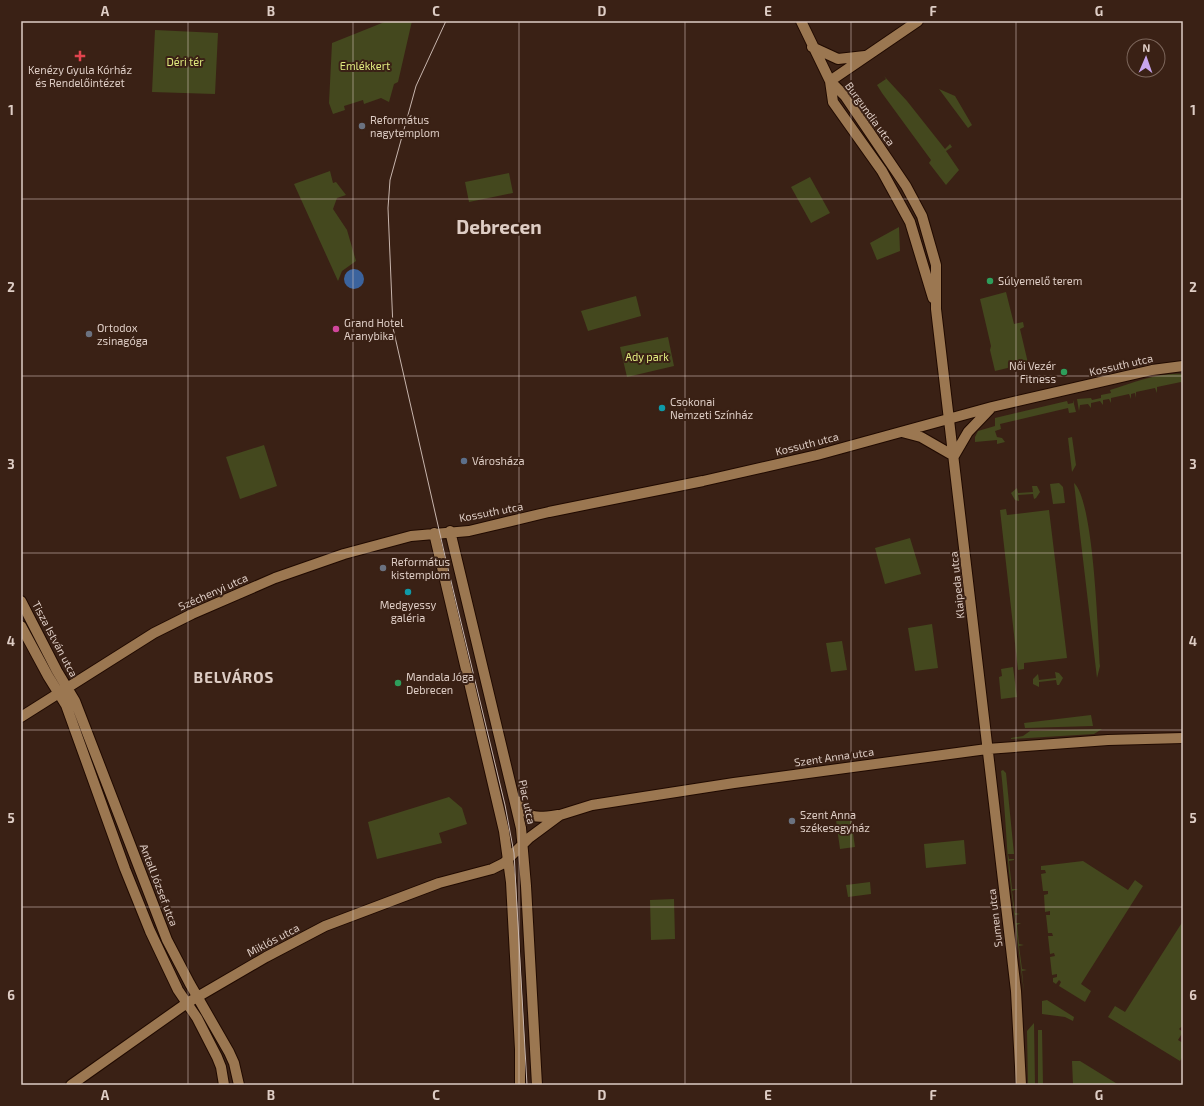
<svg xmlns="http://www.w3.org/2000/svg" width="1204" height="1106" font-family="'Exo 2',sans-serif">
<rect width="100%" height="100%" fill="#3a2115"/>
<path fill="#44481e" d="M 387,21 L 412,21 L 398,82 L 394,84 L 389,102 L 381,98 L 364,104 L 363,100 L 344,106 L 345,110 L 333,114 L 329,103 L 332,43 Z
M 155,30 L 218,33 L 215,94 L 152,92 Z
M 884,76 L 907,101 L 945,149 L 950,144 L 952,147 L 946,151 L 959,170 L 946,185 L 929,163 L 931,160 L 882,93 L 877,85 L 886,79 Z
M 939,89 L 955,96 L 972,125 L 968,128 Z
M 330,171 L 333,183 L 336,182 L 346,195 L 337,198 L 333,209 L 347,230 L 356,261 L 342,271 L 338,281 L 294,184 Z
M 509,173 L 513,193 L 469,202 L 465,182 Z
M 810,177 L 830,213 L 811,223 L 791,187 Z
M 899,227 L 900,251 L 877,260 L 870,243 Z
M 1006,292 L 1014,324 L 1023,322 L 1024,327 L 1020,329 L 1028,363 L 995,371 L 990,350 L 991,346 L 980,299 Z
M 636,296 L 641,316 L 588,331 L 581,311 Z
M 668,337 L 674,366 L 627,377 L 620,347 Z
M 1183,374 L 1183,386 L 1181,382 L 1157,387 L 1157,393 L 1155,388 L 1136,392 L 1136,398 L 1135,393 L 1131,394 L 1131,399 L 1129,394 L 1111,398 L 1111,403 L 1109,399 L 1103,400 L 1103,405 L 1100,401 L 1091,403 L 1091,408 L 1088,404 L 1080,405 L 1079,411 L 1077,399 L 1091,398 L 1092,400 L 1101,398 L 1101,395 L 1111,393 L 1110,390 C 1133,383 1158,372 1183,374 Z
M 1073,400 L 1076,412 L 1069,413 L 1068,408 L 1000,424 L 1001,429 L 995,431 L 997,437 L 1002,438 L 1005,442 L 997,444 L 997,440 L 975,442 L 975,437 L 978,431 L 995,426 L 995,418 L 1067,401 L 1068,404 L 1073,403 Z
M 1072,437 L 1076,465 L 1072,472 L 1068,438 Z
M 264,445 L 277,486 L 240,499 L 226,457 Z
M 1059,483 L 1063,487 L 1065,503 L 1053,504 L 1050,484 Z
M 1074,483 C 1094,501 1098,634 1100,666 L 1097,678 Z
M 1032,486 L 1037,486 L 1040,492 L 1036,498 L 1034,499 L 1033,494 L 1018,495 L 1019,501 L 1015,500 L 1011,493 L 1017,488 L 1018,493 L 1033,492 Z
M 1006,509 L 1007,515 L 1049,510 L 1067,658 L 1024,663 L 1024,669 L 1018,670 L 1000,510 Z
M 910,538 L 921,574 L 885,584 L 875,548 Z
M 932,624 L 938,668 L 915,671 L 908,628 Z
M 842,641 L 847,670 L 831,672 L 826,643 Z
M 1013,667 L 1017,697 L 1001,699 L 999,677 L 1002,676 L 1001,669 Z
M 1055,672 L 1059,673 L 1063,678 L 1059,685 L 1057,685 L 1056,680 L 1039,682 L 1039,687 L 1033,684 L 1033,679 L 1038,674 L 1039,680 L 1056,678 Z
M 1091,715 L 1093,726 L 1025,728 L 1024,723 Z
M 1102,729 L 1094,734 L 1011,739 L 1011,738 L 1023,736 L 1030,731 Z
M 1003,770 L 1006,773 L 1014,854 L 1008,854 L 1009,859 L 1014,859 L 1014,860 L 1009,861 L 1012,889 L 1018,889 L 1012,891 L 1015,913 L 1020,914 L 1015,915 L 1016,923 L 1021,923 L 1017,925 L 1019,944 L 1024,945 L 1019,946 L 1022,969 L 1027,970 L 1022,971 L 1024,993 L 1009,872 C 1006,838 1005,805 1001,771 Z
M 449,797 L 462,808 L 467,824 L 439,833 L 442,843 L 377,859 L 368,822 Z
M 851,819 L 855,847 L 840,849 L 836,820 Z
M 964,840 L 966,864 L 926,868 L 924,844 Z
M 1083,861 L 1128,890 L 1135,880 L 1143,886 L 1081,984 L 1091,991 L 1085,1002 L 1059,986 L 1061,982 L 1059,980 L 1056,984 L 1053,982 L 1053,978 L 1057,977 L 1057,974 L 1052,975 L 1050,957 L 1055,956 L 1054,953 L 1050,954 L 1048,936 L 1053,936 L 1052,933 L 1048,933 L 1046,915 L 1050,915 L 1050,911 L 1045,912 L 1044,895 L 1048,894 L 1048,891 L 1043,891 L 1041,874 L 1046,873 L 1045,870 L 1041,870 L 1041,866 Z
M 870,882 L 871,894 L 848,897 L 846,885 Z
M 674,899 L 675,939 L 651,940 L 650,900 Z
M 1183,921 L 1183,1028 L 1181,1027 L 1179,1029 L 1183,1032 L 1178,1040 L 1183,1043 L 1183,1056 L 1180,1061 L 1108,1017 L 1115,1006 L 1125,1012 Z
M 1047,1000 L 1074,1017 L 1073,1021 L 1065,1017 L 1042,1014 L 1042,1001 Z
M 1034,1023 L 1035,1085 L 1028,1085 L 1027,1031 Z
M 1038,1030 L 1042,1030 L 1043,1085 L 1038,1085 Z
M 1072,1061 L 1080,1061 L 1119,1085 L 1073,1085 Z"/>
<path fill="#3b639d" d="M344 279a10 10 0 1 1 20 0a10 10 0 1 1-20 0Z"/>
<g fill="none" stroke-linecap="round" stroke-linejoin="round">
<defs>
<path id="secondary" d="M 801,21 L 830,81 L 833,102 L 882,171 L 910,222 L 933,298
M 812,47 L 838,59 L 865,56
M 830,81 L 845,96 L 906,186 L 922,216 L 936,265 L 936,309 L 1016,991 L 1021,1085
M 830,81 L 918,21
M 902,432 L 921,437 L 954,456
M 954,456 L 968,432 L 990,409
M 450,531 L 521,828 L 526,886 L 537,1085
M 434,533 L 504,831 L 511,882 L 520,1049 L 520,1085
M 21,601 L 57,671 L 75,701 L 167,940 L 190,984 L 229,1052 L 234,1063 L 239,1085
M 21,626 L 48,676 L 66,705 L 125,869 L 150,931 L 178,990 L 197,1018 L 217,1057 L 221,1067 L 224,1085
M 21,717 L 154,633 L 192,614 L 275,578 L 344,554 L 411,536 L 469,531 L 549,512 L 703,481 L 817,455 L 992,407 L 1152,370 L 1183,366
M 517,801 C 528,820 538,818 558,815
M 71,1085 L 187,1003 L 266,957 L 325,926 L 439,883 L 492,869 L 504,863 L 529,838 L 560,815 L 592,805 L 734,783 L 987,749 L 1108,740 L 1183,738"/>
</defs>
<use href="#secondary" stroke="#200a01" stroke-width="12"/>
<use href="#secondary" stroke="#9b7751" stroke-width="10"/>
<path stroke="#c7b5ad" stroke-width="1" d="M 446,21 L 416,86 L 390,180 L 388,208 L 393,328 L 445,556 L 505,805 L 514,853 L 527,1085"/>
</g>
<path fill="none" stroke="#decdc5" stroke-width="1" stroke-opacity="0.55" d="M 188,21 L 188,1085M 353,21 L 353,1085M 519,21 L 519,1085M 685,21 L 685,1085M 851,21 L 851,1085M 1016,21 L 1016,1085M 21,199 L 1183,199M 21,376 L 1183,376M 21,553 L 1183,553M 21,730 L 1183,730M 21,907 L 1183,907"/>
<path fill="#e0444e" stroke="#3a2115" stroke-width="1.5" d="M78 50h4v4h4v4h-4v4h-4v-4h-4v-4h4z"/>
<g fill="#6b7280" stroke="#3a2115" stroke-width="1.5">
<circle cx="362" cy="126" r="4"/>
<circle cx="89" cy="334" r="4"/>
<circle cx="383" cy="568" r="4"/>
<circle cx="792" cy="821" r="4"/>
</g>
<g fill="#2e9e5b" stroke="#3a2115" stroke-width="1.5">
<circle cx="990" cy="281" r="4"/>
<circle cx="1064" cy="372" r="4"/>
<circle cx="398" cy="683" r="4"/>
</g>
<circle fill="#d1479c" stroke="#3a2115" stroke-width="1.5" cx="336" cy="329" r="4"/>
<g fill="#0f9aa8" stroke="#3a2115" stroke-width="1.5">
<circle cx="662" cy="408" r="4"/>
<circle cx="408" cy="592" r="4"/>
</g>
<circle fill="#5c6f8a" stroke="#3a2115" stroke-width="1.5" cx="464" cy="461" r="4"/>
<g text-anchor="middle" stroke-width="4" stroke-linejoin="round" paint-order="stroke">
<g font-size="11" fill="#e1ec7f" stroke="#3a2115">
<text x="185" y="66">Déri tér</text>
<text x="365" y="70">Emlékkert</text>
<text x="647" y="361">Ady park</text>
</g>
<g font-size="11" fill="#decdc5" stroke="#3a2115" text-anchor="start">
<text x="80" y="74" text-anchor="middle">Kenézy Gyula Kórház<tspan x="80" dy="13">és Rendelőintézet</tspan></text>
<text x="370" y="124">Református<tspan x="370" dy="13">nagytemplom</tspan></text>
<text x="998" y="285">Súlyemelő terem</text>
<text x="344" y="327">Grand Hotel<tspan x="344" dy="13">Aranybika</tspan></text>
<text x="97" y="332">Ortodox<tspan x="97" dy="13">zsinagóga</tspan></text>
<text x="1056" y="370" text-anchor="end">Női Vezér<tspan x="1056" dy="13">Fitness</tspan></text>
<text x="670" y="406">Csokonai<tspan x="670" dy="13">Nemzeti Színház</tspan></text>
<text x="472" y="465">Városháza</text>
<text x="391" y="566">Református<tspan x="391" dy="13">kistemplom</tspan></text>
<text x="408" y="609" text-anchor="middle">Medgyessy<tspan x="408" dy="13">galéria</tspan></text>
<text x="406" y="681">Mandala Jóga<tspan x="406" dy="13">Debrecen</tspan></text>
<text x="800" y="819">Szent Anna<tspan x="800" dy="13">székesegyház</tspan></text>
</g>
<g font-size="11" fill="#decdc5" stroke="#3a2115">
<text transform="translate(870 114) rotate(54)" y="4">Burgundia utca</text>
<text transform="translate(1121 365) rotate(-13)" y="4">Kossuth utca</text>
<text transform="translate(807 444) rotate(-14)" y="4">Kossuth utca</text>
<text transform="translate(491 512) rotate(-11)" y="4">Kossuth utca</text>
<text transform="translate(957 585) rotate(-96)" y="4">Klaipeda utca</text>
<text transform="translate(213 592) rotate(-24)" y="4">Széchenyi utca</text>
<text transform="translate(55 639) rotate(62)" y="4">Tisza István utca</text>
<text transform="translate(834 757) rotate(-8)" y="4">Szent Anna utca</text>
<text transform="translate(527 802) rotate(78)" y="4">Piac utca</text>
<text transform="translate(159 885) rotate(69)" y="4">Antall József utca</text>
<text transform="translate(995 918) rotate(-97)" y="4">Sumen utca</text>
<text transform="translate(273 940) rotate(-28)" y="4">Miklós utca</text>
</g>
<g font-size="15" font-weight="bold" letter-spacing="1" fill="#decdc5" stroke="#3a2115">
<text x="234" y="683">BELVÁROS</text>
</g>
<g font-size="19" font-weight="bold" fill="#decdc5" stroke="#3a2115">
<text x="499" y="234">Debrecen</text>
</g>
</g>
<rect width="1204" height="1106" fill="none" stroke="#3a2115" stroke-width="44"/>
<g transform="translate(1146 58) rotate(2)"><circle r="19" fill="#3a2115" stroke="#7c665b"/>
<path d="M0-3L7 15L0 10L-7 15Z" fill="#c8a6ef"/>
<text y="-6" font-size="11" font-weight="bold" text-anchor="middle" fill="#decdc5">N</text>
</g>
<rect x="22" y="22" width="1160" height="1062" fill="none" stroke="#decdc5" stroke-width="1.5"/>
<g font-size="13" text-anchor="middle" font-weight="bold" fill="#decdc5">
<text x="105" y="16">A</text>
<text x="271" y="16">B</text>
<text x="436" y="16">C</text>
<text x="602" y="16">D</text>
<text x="768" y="16">E</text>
<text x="933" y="16">F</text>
<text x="1099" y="16">G</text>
<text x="11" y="115">1</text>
<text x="1193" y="115">1</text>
<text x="11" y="292">2</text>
<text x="1193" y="292">2</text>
<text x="11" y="469">3</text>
<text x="1193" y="469">3</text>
<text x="11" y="646">4</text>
<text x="1193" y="646">4</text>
<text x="11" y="823">5</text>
<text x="1193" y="823">5</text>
<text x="11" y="1000">6</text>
<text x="1193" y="1000">6</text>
<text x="105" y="1100">A</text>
<text x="271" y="1100">B</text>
<text x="436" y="1100">C</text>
<text x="602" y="1100">D</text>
<text x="768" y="1100">E</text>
<text x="933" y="1100">F</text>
<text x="1099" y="1100">G</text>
</g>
</svg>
